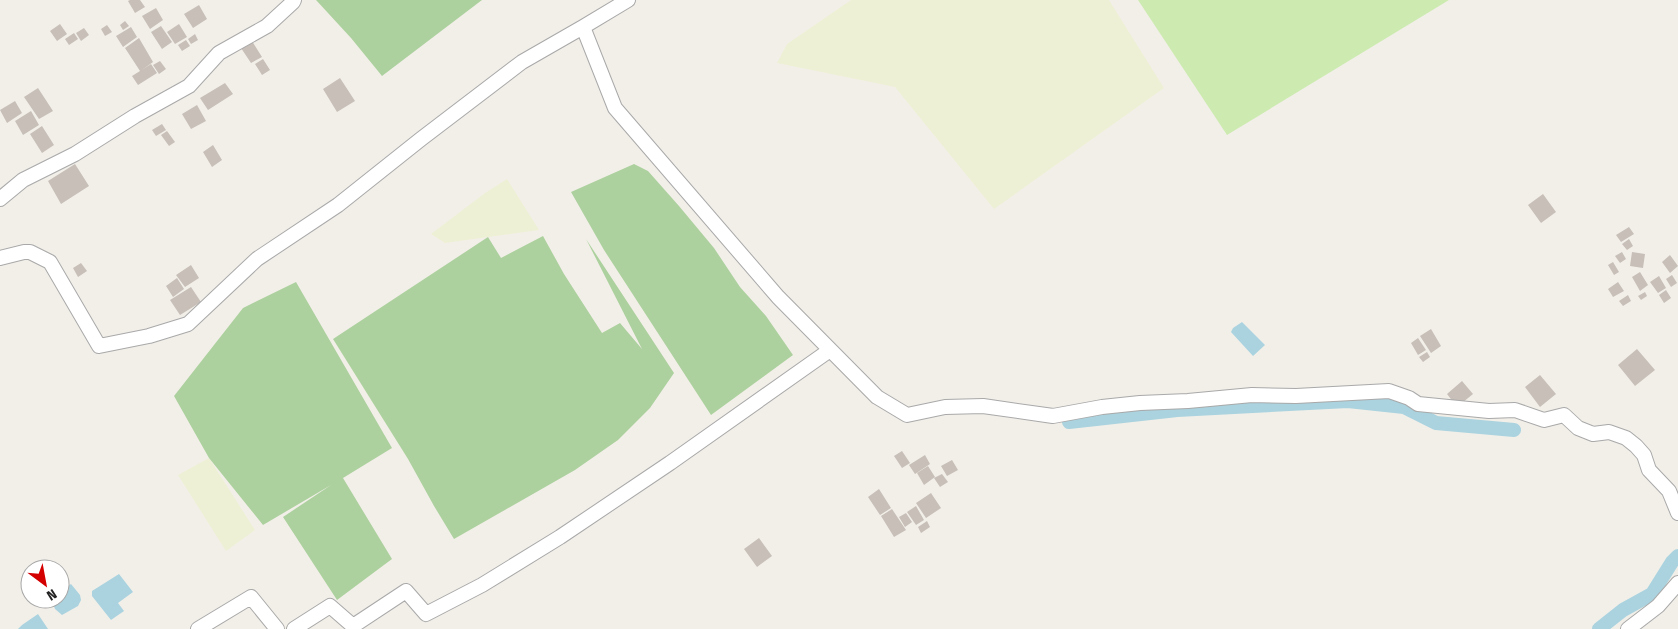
<svg xmlns="http://www.w3.org/2000/svg" width="1678" height="629" font-family="'Fira Sans Condensed',sans-serif">
<rect width="100%" height="100%" fill="#f2efe9"/>
<path fill="#eef0d5" d="M 851,0 L 1109,0 L 1164,88 L 994,209 L 895,87 L 777,63 L 787,44 Z
M 507,179 L 539,230 L 445,243 L 431,234 L 485,193 Z
M 209,458 L 255,530 L 226,551 L 178,475 Z"/>
<path fill="#cdebb0" d="M 1138,0 L 1449,0 L 1227,135 Z"/>
<path fill="#add19e" d="M 316,0 L 482,0 L 382,76 L 351,38 Z
M 634,164 L 648,171 L 679,206 L 714,248 L 740,287 L 766,316 L 793,355 L 711,415 L 604,250 L 571,192 Z
M 543,236 L 564,274 L 602,333 L 620,323 L 642,349 L 586,239 L 674,373 L 650,408 L 618,440 L 575,470 L 454,539 L 434,506 L 408,459 L 333,339 L 488,237 L 501,258 Z
M 296,282 L 392,448 L 343,478 L 392,559 L 337,600 L 283,517 L 331,485 L 263,525 L 209,458 L 174,396 L 243,308 Z"/>
<path fill="#aad3df" d="M 1242,322 L 1265,345 L 1253,356 L 1231,332 L 1233,328 Z
M 119,574 L 133,592 L 118,603 L 124,611 L 111,620 L 92,596 L 92,591 Z
M 71,584 L 80,595 L 81,600 L 78,606 L 62,615 L 55,609 L 52,601 L 53,599 L 60,599 L 60,592 Z
M 38,614 L 48,629 L 18,629 L 22,625 Z"/>
<g fill="none" stroke-linecap="round" stroke-linejoin="round">
<path stroke="#aad3df" stroke-width="14" d="M 1069,422 L 1177,410 L 1348,401 L 1404,407 L 1436,423 L 1514,430
M 1599,629 L 1623,610 L 1652,594 L 1672,562 L 1678,556"/>
</g>
<path fill="#c7bfb8" d="M 130,0 L 140,0 L 145,7 L 135,13 L 128,1 Z
M 199,5 L 207,19 L 193,28 L 184,14 Z
M 156,8 L 163,20 L 150,29 L 142,16 Z
M 125,21 L 129,26 L 123,30 L 120,25 Z
M 60,24 L 67,34 L 57,41 L 50,31 Z
M 179,24 L 187,37 L 175,44 L 167,32 Z
M 107,25 L 112,32 L 105,36 L 101,29 Z
M 161,26 L 172,42 L 162,49 L 151,32 Z
M 131,27 L 137,37 L 123,47 L 116,36 Z
M 84,28 L 89,35 L 81,41 L 76,33 Z
M 74,33 L 78,39 L 69,45 L 65,39 Z
M 195,34 L 198,40 L 191,44 L 188,39 Z
M 139,38 L 153,62 L 142,70 L 151,64 L 157,73 L 138,85 L 132,76 L 140,71 L 125,48 Z
M 186,40 L 190,46 L 182,51 L 178,45 Z
M 252,41 L 262,57 L 251,63 L 241,48 Z
M 263,59 L 270,70 L 262,75 L 255,64 Z
M 160,61 L 166,69 L 159,74 L 153,65 Z
M 340,78 L 355,101 L 337,112 L 323,89 Z
M 225,83 L 233,94 L 208,110 L 200,98 Z
M 38,88 L 53,111 L 39,119 L 24,97 Z
M 15,101 L 22,113 L 7,123 L 0,110 Z
M 197,105 L 206,121 L 191,129 L 182,114 Z
M 31,111 L 39,125 L 23,135 L 15,121 Z
M 162,124 L 166,130 L 156,136 L 152,130 Z
M 42,126 L 54,145 L 42,153 L 30,134 Z
M 167,131 L 175,142 L 169,146 L 161,135 Z
M 213,145 L 222,160 L 212,167 L 203,152 Z
M 75,164 L 89,186 L 61,204 L 48,181 Z
M 1543,194 L 1556,212 L 1541,223 L 1528,205 Z
M 1629,227 L 1634,234 L 1621,242 L 1616,235 Z
M 1629,239 L 1633,246 L 1627,250 L 1622,244 Z
M 1622,252 L 1626,259 L 1620,263 L 1615,256 Z
M 1632,252 L 1645,254 L 1643,268 L 1630,266 Z
M 1670,255 L 1678,266 L 1670,273 L 1662,262 Z
M 1613,262 L 1619,272 L 1614,275 L 1608,265 Z
M 81,263 L 87,271 L 78,277 L 73,268 Z
M 191,265 L 199,278 L 185,287 L 176,275 Z
M 1640,272 L 1648,285 L 1640,291 L 1632,277 Z
M 1672,275 L 1677,283 L 1671,287 L 1666,279 Z
M 1659,276 L 1666,288 L 1658,293 L 1650,282 Z
M 177,278 L 184,289 L 173,297 L 166,286 Z
M 1618,282 L 1624,291 L 1613,297 L 1608,289 Z
M 191,287 L 201,302 L 180,315 L 170,300 Z
M 1666,290 L 1671,298 L 1664,303 L 1659,295 Z
M 1645,292 L 1647,296 L 1641,300 L 1638,296 Z
M 1628,295 L 1631,301 L 1623,306 L 1619,301 Z
M 1431,329 L 1441,346 L 1431,353 L 1420,336 Z
M 1418,338 L 1426,350 L 1418,355 L 1411,343 Z
M 1637,349 L 1655,370 L 1635,386 L 1618,365 Z
M 1427,352 L 1430,357 L 1423,362 L 1419,357 Z
M 1540,375 L 1556,394 L 1540,407 L 1525,387 Z
M 1462,381 L 1473,394 L 1457,407 L 1447,394 Z
M 902,451 L 910,463 L 902,468 L 894,456 Z
M 925,455 L 930,464 L 915,474 L 909,465 Z
M 952,460 L 958,470 L 947,476 L 941,466 Z
M 928,466 L 935,477 L 924,485 L 917,473 Z
M 942,474 L 948,482 L 940,487 L 934,478 Z
M 879,489 L 891,508 L 880,515 L 868,497 Z
M 931,493 L 941,508 L 926,518 L 916,503 Z
M 916,506 L 924,520 L 916,525 L 907,512 Z
M 892,509 L 906,530 L 894,537 L 881,516 Z
M 906,513 L 912,522 L 905,527 L 899,517 Z
M 927,521 L 930,527 L 921,533 L 918,527 Z
M 759,538 L 772,556 L 757,567 L 744,549 Z"/>
<g fill="none" stroke-linecap="round" stroke-linejoin="round">
<defs>
<path id="street" d="M 583,27 L 615,108 L 778,297 L 877,397 L 907,415 L 945,407 L 983,406 L 1053,416 L 1102,407 L 1140,403 L 1188,401 L 1252,395 L 1296,396 L 1389,391 L 1409,398 L 1418,404 L 1489,411 L 1515,410 L 1544,420 L 1564,415 L 1578,428 L 1593,434 L 1609,432 L 1626,438 L 1636,446 L 1644,455 L 1649,470 L 1669,491 L 1678,513
M 0,199 L 23,180 L 75,154 L 135,116 L 189,86 L 219,53 L 267,26 L 293,2 L 294,0
M 0,258 L 24,252 L 30,252 L 50,262 L 99,346 L 149,336 L 188,324 L 257,259 L 338,205 L 421,139 L 522,62 L 583,27 L 628,0
M 198,629 L 251,597 L 277,629
M 294,629 L 330,606 L 353,626 L 406,591 L 426,614 L 482,585 L 560,537 L 670,463 L 830,350
M 1628,629 L 1658,606 L 1678,583"/>
</defs>
<use href="#street" stroke="#a9a9a9" stroke-width="16"/>
<use href="#street" stroke="#fff" stroke-width="14"/>
</g>
<g transform="translate(45 584) rotate(148)"><circle r="24" fill="#ffffff" stroke="#a7a7a7"/>
<path d="M0-4L9 19L0 12L-9 19Z" fill="#d40000"/>
<text y="-8" font-size="14" font-weight="bold" text-anchor="middle" fill="#222222">N</text>
</g>
</svg>
